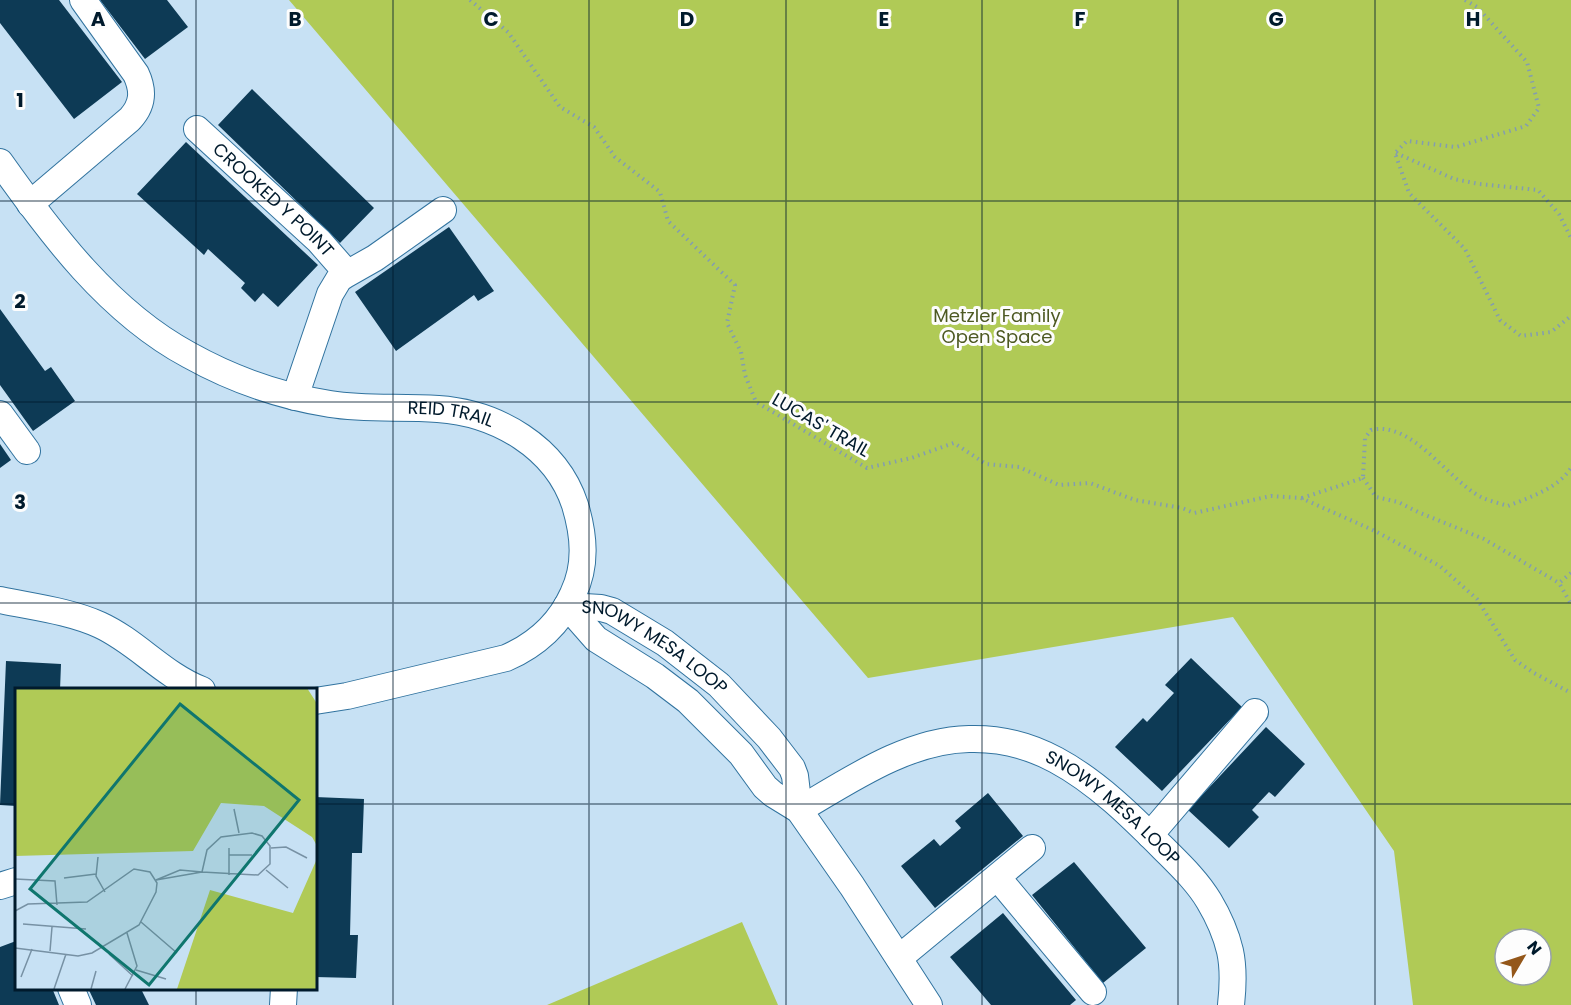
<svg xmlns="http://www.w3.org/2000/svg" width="1571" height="1005" font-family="Poppins,sans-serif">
<rect width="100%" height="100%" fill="#c7e1f4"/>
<path fill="#b0ca56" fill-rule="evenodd" d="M 289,0 L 1571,0 L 1571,1005 L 1413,1005 L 1394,851 L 1233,617 L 868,678 ZM 1505,939 L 1541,939 L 1541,975 L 1505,975 Z
M 742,922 L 778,1005 L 547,1005 Z"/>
<path fill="#0d3a55" d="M 0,0 L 59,0 L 122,82 L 74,119 L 0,23 Z
M 100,0 L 167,0 L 188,27 L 145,59 Z
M 252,89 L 374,208 L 340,243 L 218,125 Z
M 186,142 L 318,265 L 278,307 L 263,293 L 255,302 L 241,288 L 245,283 L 208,249 L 204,255 L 137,194 Z
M 449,227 L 494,291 L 478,301 L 474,295 L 396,351 L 355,292 Z
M 0,309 L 45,371 L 51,367 L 75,401 L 33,431 L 0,385 Z
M 0,444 L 11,460 L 0,468 Z
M 1191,658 L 1242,707 L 1162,791 L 1115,747 L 1143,718 L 1147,722 L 1174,693 L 1165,685 Z
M 6,661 L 61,664 L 60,690 L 16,690 L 16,806 L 0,805 Z
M 1266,727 L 1305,764 L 1275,797 L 1269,792 L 1252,810 L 1259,817 L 1229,848 L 1188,810 Z
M 988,793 L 1023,836 L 935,908 L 901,866 L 934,839 L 940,846 L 961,828 L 955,821 Z
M 315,797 L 364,799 L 362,853 L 352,853 L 350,935 L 358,935 L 356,978 L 315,977 Z
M 1074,862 L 1146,948 L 1103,983 L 1032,895 Z
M 1003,913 L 1076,1000 L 1070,1005 L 991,1005 L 950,957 Z
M 16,941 L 16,988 L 52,988 L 59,1005 L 0,1005 L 0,947 Z
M 88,988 L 137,988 L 138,990 L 141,989 L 149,1005 L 96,1005 Z"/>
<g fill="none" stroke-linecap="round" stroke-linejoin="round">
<defs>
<g id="street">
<path id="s1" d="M 197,129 L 319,241 L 347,273"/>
<path id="s2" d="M 0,162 C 51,234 109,312 189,355 C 232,379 280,396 330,404 C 366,410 402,406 438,409 C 497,413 556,447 575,505 C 584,535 587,565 573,594 C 560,623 536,645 506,658 L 347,696 L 315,701"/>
<path d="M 30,204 L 130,119 C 143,105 144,91 136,74 L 83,0"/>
<path d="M 295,397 L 330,294 L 339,279 L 345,275 L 375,258 L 443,210"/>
<path d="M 0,414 L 27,451"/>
<path d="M 0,600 C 33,607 69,611 100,625 C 137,642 163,675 202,690"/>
<path d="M 567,606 L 596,639 L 655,676 L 688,701 L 741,754 L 765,787 L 773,794 L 799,810 L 852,886 L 929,1005"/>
<path id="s3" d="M 567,606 L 601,608 L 612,611 L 665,643 L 719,685 L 769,738 L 792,768 L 795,776 L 799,810"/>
<path id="s4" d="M 799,810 C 850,780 908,740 969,739 C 999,738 1030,746 1056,760 C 1097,782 1132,817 1164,849 C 1180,865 1197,881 1209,901 C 1218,916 1226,934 1230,951 C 1234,969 1233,987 1231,1005"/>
<path d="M 1150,835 L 1255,712"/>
<path d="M 998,878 L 1093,992"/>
<path d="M 0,886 L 16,881"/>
<path d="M 899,958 L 1032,848"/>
<path d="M 71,988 L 78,1005"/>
<path d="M 283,1005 L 284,988"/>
</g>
</defs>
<use href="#street" stroke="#31739f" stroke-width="28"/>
<path stroke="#839db0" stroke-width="4" stroke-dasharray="1.5 4.5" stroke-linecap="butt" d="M 470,0 L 508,32 L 560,107 L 594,127 L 615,157 L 660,192 L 668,221 L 735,285 L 727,323 L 741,352 L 745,375 L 756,402 L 867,468 L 911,458 L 954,443 L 986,464 L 1019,467 L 1059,485 L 1090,483 L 1135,500 L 1182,508 L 1194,513 L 1271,496 L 1301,498 L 1375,531 L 1440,566 L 1477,599 L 1515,660 L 1534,673 L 1571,693
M 1465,0 L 1477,7 L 1527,62 L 1539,108 L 1526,126 L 1456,147 L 1407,141 L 1395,153 L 1409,193 L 1465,249 L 1500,320 L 1521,336 L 1551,332 L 1571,316
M 1396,153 L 1454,179 L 1479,184 L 1538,190 L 1559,214 L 1571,238
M 1363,478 L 1376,497 L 1398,502 L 1418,512 L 1484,539 L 1559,583
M 1302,498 L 1363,478 L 1365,438 L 1371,430 C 1412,420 1448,480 1481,497 C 1489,501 1499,503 1508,506 C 1530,497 1557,489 1571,468
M 1571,573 L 1559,583 L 1571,604"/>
<use href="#street" stroke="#fff" stroke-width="26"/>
</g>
<path fill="none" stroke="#001a2c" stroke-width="1.5" stroke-opacity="0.55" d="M 196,0 L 196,690M 393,0 L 393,1005M 589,0 L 589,1005M 786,0 L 786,1005M 982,0 L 982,1005M 1178,0 L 1178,1005M 1375,0 L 1375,1005M 0,201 L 1571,201M 0,402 L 1571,402M 0,603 L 1571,603M 0,804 L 16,804M 315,804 L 1571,804M 196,988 L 196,1005"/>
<g text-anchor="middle" stroke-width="6" stroke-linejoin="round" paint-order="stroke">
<g font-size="18" fill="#001a2c" stroke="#fdfdfd">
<text dy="6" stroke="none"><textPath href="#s1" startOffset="104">CROOKED Y POINT</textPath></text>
<text dy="6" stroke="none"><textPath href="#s2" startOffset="544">REID TRAIL</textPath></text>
<text transform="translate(821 425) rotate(30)" y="6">LUCAS' TRAIL</text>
<text dy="6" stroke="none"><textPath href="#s3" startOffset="99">SNOWY MESA LOOP</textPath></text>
<text dy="6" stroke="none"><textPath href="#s4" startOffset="351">SNOWY MESA LOOP</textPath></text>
</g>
<g font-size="18" fill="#4d5922" stroke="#fdfdfd">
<text x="997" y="322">Metzler Family<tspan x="997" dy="21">Open Space</tspan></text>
</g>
</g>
<g transform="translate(15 688)">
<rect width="302" height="302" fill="#c7e1f4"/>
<path d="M 0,0 L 292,0 L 301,14 L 301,156 L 297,149 L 249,118 L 206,115 L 178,163 L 0,168 ZM 301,173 L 301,301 L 162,301 L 195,202 L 278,225 Z" fill="#b0ca56"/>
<path fill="none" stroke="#7791a4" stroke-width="1.5" d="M 219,121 L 224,145M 214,160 L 214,187M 256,160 L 271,159 L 292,170M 214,167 L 237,167M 83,169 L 81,188 L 90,204M 251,182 L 273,200M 49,190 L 81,186M 0,191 L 40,193 L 42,217M 141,192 L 187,184 L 243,187 L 255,176 L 255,158 L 247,148 L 237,145 L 206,149 L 192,162 L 187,184M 141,192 L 165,182 L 187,184M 0,223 L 13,216 L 72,214 L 119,181 L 135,184 L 142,195 L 141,204 L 124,237 L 77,265 L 63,268 L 0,260M 126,234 L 162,265M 8,236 L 71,241M 35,263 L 37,239M 94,266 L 118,288M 121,282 L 151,291M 6,289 L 17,261M 39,301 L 51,266M 76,301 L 81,283M 110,301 L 122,278 L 112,245"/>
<path fill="#0f766e" fill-opacity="0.15" stroke="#0f766e" stroke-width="3" d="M 165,16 L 284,112 L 134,297 L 15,201 Z"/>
<rect width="302" height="302" fill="none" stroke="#001a2c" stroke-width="3"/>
</g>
<g font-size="20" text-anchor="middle" font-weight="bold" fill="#001a2c" stroke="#fdfdfd" stroke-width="6" stroke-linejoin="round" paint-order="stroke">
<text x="98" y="26">A</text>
<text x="295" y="26">B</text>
<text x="491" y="26">C</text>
<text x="687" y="26">D</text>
<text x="884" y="26">E</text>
<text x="1080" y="26">F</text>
<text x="1276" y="26">G</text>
<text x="1473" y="26">H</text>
<text x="20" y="107">1</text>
<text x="20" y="308">2</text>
<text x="20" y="509">3</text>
</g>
<g transform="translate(1523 957) rotate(51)"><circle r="28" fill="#fdfdfd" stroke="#98a2a9" stroke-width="1.5"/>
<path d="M0-4.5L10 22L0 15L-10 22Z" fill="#94571a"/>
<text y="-9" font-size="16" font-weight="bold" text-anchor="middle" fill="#001a2c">N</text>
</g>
</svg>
